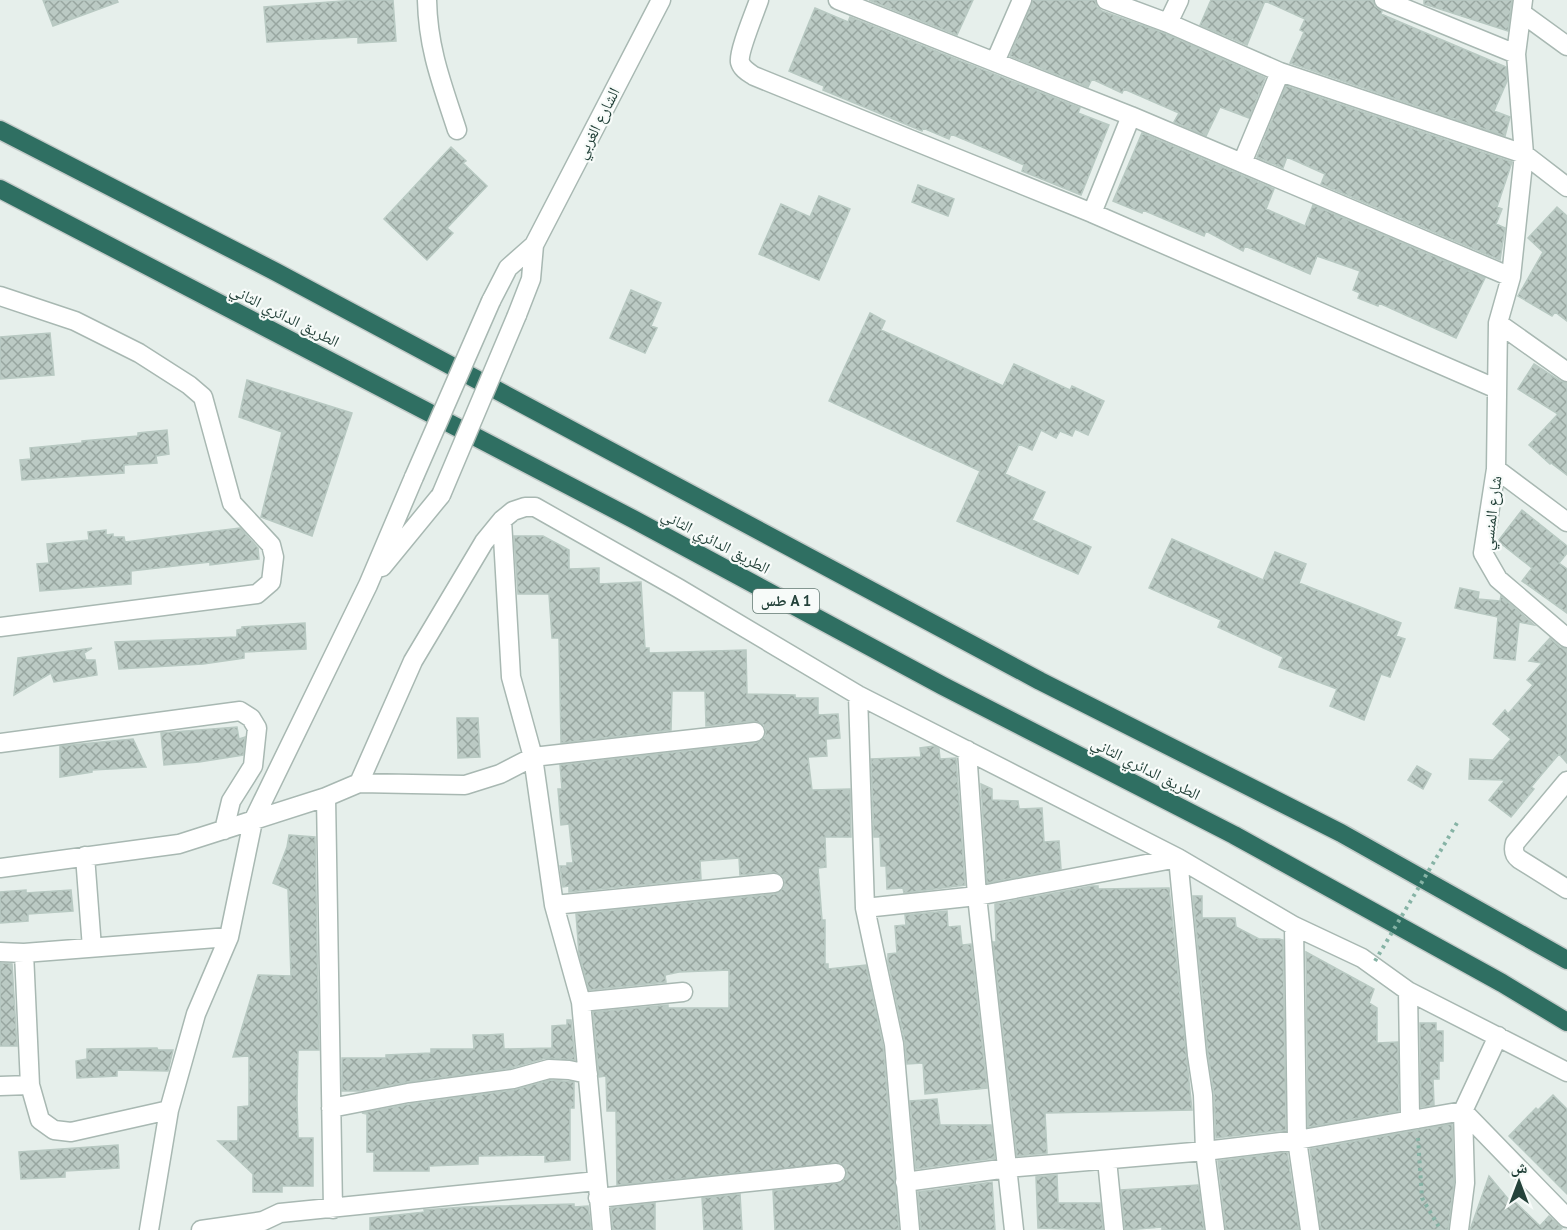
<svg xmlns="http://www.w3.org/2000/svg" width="1567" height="1230" font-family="'PT Sans','Noto Naskh Arabic',sans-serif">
<defs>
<pattern id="building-cross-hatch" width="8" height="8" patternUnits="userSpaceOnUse" patternTransform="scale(1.5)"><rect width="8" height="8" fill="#bbcac4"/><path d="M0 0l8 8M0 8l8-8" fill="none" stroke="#98a6a0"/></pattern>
</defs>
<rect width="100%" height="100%" fill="#e6efeb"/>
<path fill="url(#building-cross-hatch)" stroke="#b8c9c2" stroke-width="1.5" d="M 43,0 L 117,0 L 118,2 L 53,26 Z
M 356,0 L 393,0 L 396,41 L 358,43 L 358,37 L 267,42 L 264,7 Z
M 869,0 L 973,0 L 957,35 Z
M 1033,0 L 1095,0 L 1097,7 L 1102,11 L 1164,33 L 1265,78 L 1249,118 L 1220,107 L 1206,136 L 1174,122 L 1179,113 L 1124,89 L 1122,93 L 1092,79 L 1088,87 L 1010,56 Z
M 1211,0 L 1373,0 L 1375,6 L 1382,11 L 1381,14 L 1506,67 L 1507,81 L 1494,111 L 1510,117 L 1505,136 L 1290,63 L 1304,32 L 1300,30 L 1305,19 L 1265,1 L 1247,45 L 1200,25 Z
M 1424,0 L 1512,0 L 1508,31 L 1424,4 Z
M 815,8 L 848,22 L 850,17 L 1080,108 L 1078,113 L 1109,125 L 1081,195 L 1022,171 L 1024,165 L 1006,157 L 951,134 L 949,139 L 923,128 L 922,131 L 823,90 L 824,86 L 789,71 Z
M 1286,86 L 1512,162 L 1497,207 L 1502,209 L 1496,224 L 1505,228 L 1500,260 L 1321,184 L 1325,174 L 1287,157 L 1283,168 L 1257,157 Z
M 1142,133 L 1274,189 L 1266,209 L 1305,226 L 1313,205 L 1485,278 L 1456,338 L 1379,303 L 1378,306 L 1358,298 L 1360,293 L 1353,290 L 1360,271 L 1317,256 L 1310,274 L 1245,246 L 1243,251 L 1206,231 L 1204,236 L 1143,210 L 1142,213 L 1113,201 Z
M 451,147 L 466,161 L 463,163 L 487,186 L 447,228 L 453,233 L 427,260 L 384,219 Z
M 918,185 L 954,199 L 948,216 L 912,202 Z
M 819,196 L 850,209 L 819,280 L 759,254 L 781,204 L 810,217 Z
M 1557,207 L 1567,216 L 1567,321 L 1555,312 L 1552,316 L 1518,296 L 1543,252 L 1528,238 Z
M 631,290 L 661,303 L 651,326 L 657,328 L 645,353 L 610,338 Z
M 870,313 L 885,321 L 881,330 L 1003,386 L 1014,364 L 1070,390 L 1072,386 L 1104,401 L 1088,435 L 1075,429 L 1072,436 L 1060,431 L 1056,438 L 1041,430 L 1032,450 L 1019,444 L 1005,474 L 1045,492 L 1032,520 L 1091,547 L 1078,574 L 957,521 L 980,471 L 829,401 Z
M 50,333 L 54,375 L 0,379 L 0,337 Z
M 1534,364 L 1560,381 L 1567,383 L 1567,475 L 1551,463 L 1550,464 L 1529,445 L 1558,414 L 1518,389 Z
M 247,380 L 352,413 L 312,536 L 261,517 L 282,432 L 239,417 Z
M 167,430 L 169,454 L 156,456 L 157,463 L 124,465 L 124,473 L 22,480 L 20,460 L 31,459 L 30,448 L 82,443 L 82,441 L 138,436 L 138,433 Z
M 1522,510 L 1567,546 L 1567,553 L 1559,563 L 1567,569 L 1567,613 L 1522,581 L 1532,568 L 1498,541 Z
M 240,528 L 258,548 L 259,559 L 210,565 L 210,562 L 131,571 L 131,584 L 40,591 L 37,564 L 49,563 L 47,544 L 89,540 L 88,532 L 106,530 L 106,535 L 113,534 L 113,537 L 124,537 L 125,542 Z
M 514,536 L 543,536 L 569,550 L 569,569 L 599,568 L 599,584 L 641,582 L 645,648 L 649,648 L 649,653 L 746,650 L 747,694 L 795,695 L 795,698 L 818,698 L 818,715 L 838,714 L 840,738 L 826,739 L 827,756 L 808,757 L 812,790 L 850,789 L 851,837 L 825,837 L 826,867 L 818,868 L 822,920 L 825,920 L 825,964 L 828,964 L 828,969 L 866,965 L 883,1046 L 899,1230 L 775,1230 L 773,1191 L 842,1182 L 846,1177 L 847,1171 L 840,1163 L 617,1185 L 616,1111 L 607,1111 L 606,1076 L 599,1077 L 593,1012 L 668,1005 L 668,1008 L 729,1008 L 729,970 L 679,972 L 665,975 L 666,982 L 589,990 L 579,954 L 576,914 L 775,894 L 784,888 L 785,881 L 783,876 L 773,872 L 740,875 L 739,858 L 700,861 L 701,879 L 569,892 L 569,886 L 563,887 L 560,866 L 567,866 L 567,863 L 573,863 L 569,824 L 561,825 L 558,789 L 562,789 L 560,765 L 756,743 L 765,737 L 766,730 L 764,725 L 754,721 L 706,726 L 705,691 L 672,691 L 671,730 L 561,743 L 559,638 L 552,638 L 549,594 L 518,594 Z
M 1172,539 L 1263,580 L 1275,552 L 1306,564 L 1299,583 L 1401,623 L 1396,636 L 1405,639 L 1390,677 L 1381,674 L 1364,720 L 1330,706 L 1337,689 L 1279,667 L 1283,657 L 1218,627 L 1221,620 L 1149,588 Z
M 1460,588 L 1479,592 L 1478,599 L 1500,601 L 1501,596 L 1534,625 L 1519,622 L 1515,660 L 1494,658 L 1498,617 L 1455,608 Z
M 305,623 L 306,649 L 244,652 L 244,658 L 203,664 L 119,669 L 115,642 L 237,637 L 237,630 L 242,629 L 242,627 Z
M 1550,638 L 1560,647 L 1567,649 L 1567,763 L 1559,754 L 1531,787 L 1534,789 L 1511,817 L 1489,800 L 1505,780 L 1469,779 L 1470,759 L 1493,760 L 1511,739 L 1493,724 L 1505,710 L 1508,714 L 1533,685 L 1527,680 L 1542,663 L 1529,661 Z
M 92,648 L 84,653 L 86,660 L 95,660 L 97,675 L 54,682 L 51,673 L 14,695 L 18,658 Z
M 457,718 L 478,718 L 480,757 L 458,758 Z
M 237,727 L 239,739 L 245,737 L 243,755 L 199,762 L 164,765 L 161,733 Z
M 133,739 L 146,767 L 92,770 L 92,772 L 60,777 L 60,746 Z
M 934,746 L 939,749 L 940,759 L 956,758 L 965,885 L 904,893 L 903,888 L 887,889 L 886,866 L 881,866 L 880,837 L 874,837 L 871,759 L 921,757 L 920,748 Z
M 1417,766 L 1431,774 L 1423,789 L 1408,780 Z
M 981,784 L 992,789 L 992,800 L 1018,801 L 1019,809 L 1042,808 L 1044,842 L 1059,841 L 1061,869 L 987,883 Z
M 289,835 L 315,837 L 319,1050 L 298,1050 L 297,1100 L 298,1138 L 313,1138 L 313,1186 L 282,1186 L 282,1192 L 253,1192 L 253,1174 L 218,1141 L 238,1141 L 238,1107 L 249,1106 L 249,1056 L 233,1057 L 258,975 L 291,976 L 288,889 L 273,883 L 287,847 Z
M 1092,886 L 1098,886 L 1098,889 L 1169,888 L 1192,1110 L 1045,1113 L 1047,1153 L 1017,1156 L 993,942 L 996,942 L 995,904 Z
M 26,890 L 26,893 L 71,890 L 73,911 L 28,914 L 28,921 L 0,923 L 0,892 Z
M 1193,896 L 1202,896 L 1202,918 L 1235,918 L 1236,927 L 1259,939 L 1279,939 L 1283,940 L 1286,1130 L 1216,1138 L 1214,1093 L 1208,1054 Z
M 947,911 L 948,927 L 960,926 L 962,945 L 971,944 L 987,1088 L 925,1094 L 923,1063 L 907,1064 L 905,1042 L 888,962 L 888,954 L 897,953 L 895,926 L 906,925 L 905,915 Z
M 1306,952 L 1374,989 L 1369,1003 L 1377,1008 L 1377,1043 L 1398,1042 L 1399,1111 L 1308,1127 Z
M 0,963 L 12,964 L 17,1046 L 0,1046 Z
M 567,1020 L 571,1020 L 575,1060 L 546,1058 L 511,1068 L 407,1082 L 360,1091 L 342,1091 L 342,1058 L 386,1058 L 386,1055 L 431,1053 L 431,1049 L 474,1049 L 473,1035 L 486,1035 L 503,1034 L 504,1049 L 552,1048 L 552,1026 L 567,1025 Z
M 1420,1023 L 1436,1023 L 1436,1031 L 1443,1031 L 1443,1061 L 1439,1061 L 1439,1079 L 1433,1079 L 1434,1105 L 1421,1107 Z
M 157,1048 L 158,1050 L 173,1050 L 168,1071 L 117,1070 L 117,1076 L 77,1078 L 76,1061 L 87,1059 L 87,1049 Z
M 550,1080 L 574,1082 L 574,1108 L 570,1108 L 570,1160 L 545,1162 L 545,1155 L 478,1156 L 478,1164 L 429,1166 L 429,1171 L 374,1171 L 374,1152 L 367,1152 L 367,1114 L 362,1113 L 410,1104 L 514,1090 Z
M 1553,1095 L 1567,1109 L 1567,1194 L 1509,1136 L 1536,1108 L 1538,1110 Z
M 937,1099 L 940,1125 L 991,1125 L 995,1158 L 916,1169 L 910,1101 Z
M 1452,1124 L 1454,1182 L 1448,1230 L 1321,1230 L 1310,1149 Z
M 118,1145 L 119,1168 L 65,1171 L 65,1177 L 21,1179 L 19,1152 Z
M 1287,1152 L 1299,1230 L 1226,1230 L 1218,1161 Z
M 1057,1175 L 1058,1203 L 1100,1203 L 1103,1230 L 1038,1228 L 1036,1177 Z
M 1489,1176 L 1509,1200 L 1511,1198 L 1540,1226 L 1549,1216 L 1562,1228 L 1560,1230 L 1470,1230 Z
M 992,1182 L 995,1230 L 921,1230 L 918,1192 Z
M 1198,1185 L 1204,1230 L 1162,1230 L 1162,1227 L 1125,1230 L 1121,1190 Z
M 740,1194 L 742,1230 L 704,1230 L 702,1198 Z
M 655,1203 L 655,1230 L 613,1230 L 611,1208 Z
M 574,1204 L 574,1207 L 588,1206 L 591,1230 L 370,1230 L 370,1218 L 425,1212 L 424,1210 L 464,1207 Z"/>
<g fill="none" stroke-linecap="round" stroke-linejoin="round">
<defs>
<path id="minor" d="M 427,0 C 428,49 442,84 457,130
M 759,0 C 755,12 738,52 740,62 C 742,69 748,72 754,76 L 1092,213 L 1497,389
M 838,0 L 1131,116 L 1511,277
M 1106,0 L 1168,23 L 1280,72 L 1524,154 L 1567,187
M 1384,0 L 1516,54
M 1523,0 L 1516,54 L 1524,154 L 1511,277 L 1498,323 L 1496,469 L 1483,553 L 1498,579 L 1567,638
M 1523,14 L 1567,46
M 1168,23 L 1179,0
M 995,62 L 1022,0
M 1242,163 L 1280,72
M 1092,213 L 1131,116
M 0,296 L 75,321 L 139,353 L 189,385 L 203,397 L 232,503 L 271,545 L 274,557 L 271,582 L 257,594 L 0,627
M 491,301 L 508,268 L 534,245 L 661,0
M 517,315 L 531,279 L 534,245
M 1498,323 L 1567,372
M 1496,469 L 1567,522
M 382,567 L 441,495
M 858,695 L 865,908 L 894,1044 L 910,1230
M 0,743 L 240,711 L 251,718 L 257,728 L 253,766 L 231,801 L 224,830
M 967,750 L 977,896 L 1014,1230
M 1567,781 L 1515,843 C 1513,850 1514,855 1519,859 L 1567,889
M 359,783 L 465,785 L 500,774 L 533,757 L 511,677 L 502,520
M 326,797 L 333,1209
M 85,856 L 92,948
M 0,868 L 179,844 L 326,797 L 359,783 L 413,661 L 484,542 L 502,520 L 513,511 L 525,507 L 535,507 L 678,588 L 858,695 L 1178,858 L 1294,926 L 1362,958 L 1408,991 L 1567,1072
M 554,905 L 774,883
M 865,908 L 977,896 L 1178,858 L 1197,1055 L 1203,1095 L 1205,1151 L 1215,1230
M 1294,926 L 1297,1140 L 1310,1230
M 0,952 L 24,953 L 229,937
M 24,953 L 30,1085
M 1408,991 L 1410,1115 L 1417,1119
M 581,1002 L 683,992
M 0,1086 L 30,1085 L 40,1120 L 54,1130 L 71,1132 L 169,1110
M 331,1108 L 408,1093 L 513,1079 L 549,1069 L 569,1070 L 588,1074
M 1107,1160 L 1114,1230
M 905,1182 L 1008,1168 L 1205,1151 L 1297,1140 L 1463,1111 L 1567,1218
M 598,1198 L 836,1173
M 149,1230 L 169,1110 L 196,1014 L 229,937 L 253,821 L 368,585 L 414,477
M 201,1230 L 263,1221 L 280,1213 L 597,1181
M 602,1230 L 581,1002 L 554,905 L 533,757 L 755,732
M 1459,1230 L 1465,1183 L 1463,1111 L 1498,1036"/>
<path id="highway" d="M 0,130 L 276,272 L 1040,681 L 1341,833 L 1567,960
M 0,189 L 633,519 L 943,686 L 1234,835 L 1502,983 L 1567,1022"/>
</defs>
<use href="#minor" stroke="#a8b8b2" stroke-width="21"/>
<use href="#highway" stroke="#c2cac8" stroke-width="21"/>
<path stroke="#86b3a5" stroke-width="4" stroke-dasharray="3 4.5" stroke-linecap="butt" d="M 1418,1138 L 1422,1198 L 1439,1227"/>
<use href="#minor" stroke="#fff" stroke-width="18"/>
<use href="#highway" stroke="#2f6f62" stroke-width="18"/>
<defs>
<path id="minor-bridge" d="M 414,477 L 491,301
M 441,495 L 517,315"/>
</defs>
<use href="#minor-bridge" stroke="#a8b8b2" stroke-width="21" stroke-linecap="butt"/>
<path stroke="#86b3a5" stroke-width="4" stroke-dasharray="3 4.5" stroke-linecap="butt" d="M 1375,961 L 1457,823"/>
<use href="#minor-bridge" stroke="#fff" stroke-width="18"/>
</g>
<g text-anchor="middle" stroke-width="4.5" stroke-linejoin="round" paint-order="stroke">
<rect fill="#f7fbf9" stroke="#637a73" stroke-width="1.5" x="753" y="589" width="66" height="24" rx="4.5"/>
<g font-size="15" font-weight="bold" fill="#24423a">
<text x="786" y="606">طس A 1</text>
</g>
<g font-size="16" fill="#24423a" stroke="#f7fbf9">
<text transform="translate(597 123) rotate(-63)" y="6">الشارع الغربي</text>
<text transform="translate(285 315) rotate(27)" y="6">الطريق الدائري الثاني</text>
<text transform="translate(1491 513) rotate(-83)" y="6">شارع المنسي</text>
<text transform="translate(716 541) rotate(28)" y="6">الطريق الدائري الثاني</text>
<text transform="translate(1146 768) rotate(27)" y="6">الطريق الدائري الثاني</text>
</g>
</g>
<g transform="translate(1519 1182)" stroke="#f7fbf9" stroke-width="4.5" paint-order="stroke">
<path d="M0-4.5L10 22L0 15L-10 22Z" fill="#24423a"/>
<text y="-9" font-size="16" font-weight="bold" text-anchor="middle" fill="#24423a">ش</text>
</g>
</svg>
